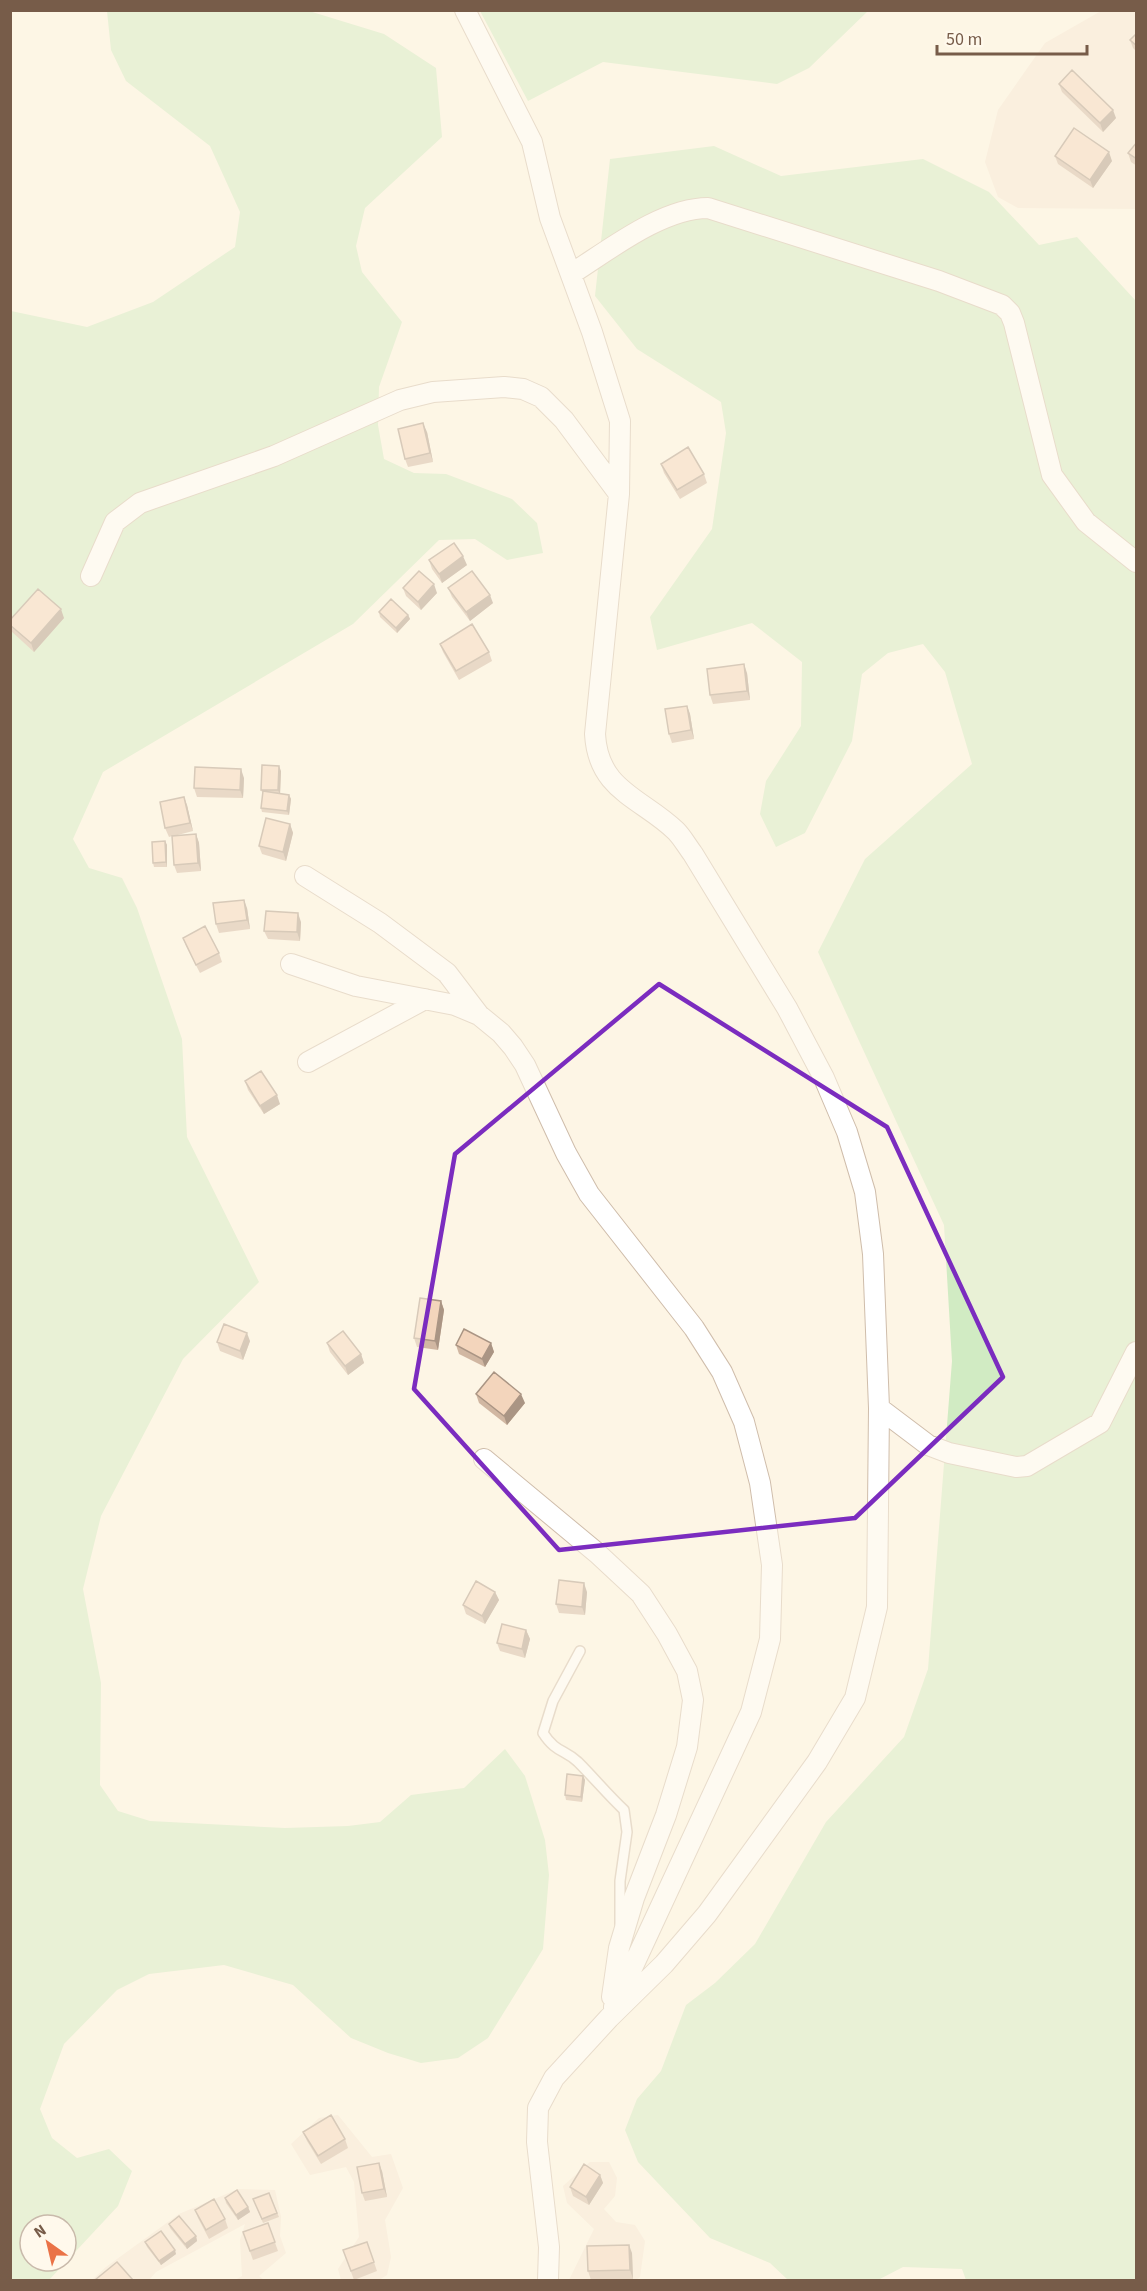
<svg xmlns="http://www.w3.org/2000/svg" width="1147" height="2291" font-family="'Source Sans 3',sans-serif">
<rect width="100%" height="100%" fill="#fdf5e5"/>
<path fill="#f5e7d4" d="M 1101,11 L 1136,11 L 1136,209 L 1018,208 L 998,197 L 985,162 L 998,110 L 1045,43 Z
M 338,2115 L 372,2157 L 391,2154 L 403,2188 L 385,2220 L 391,2257 L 387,2275 L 379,2280 L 341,2280 L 338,2269 L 359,2237 L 354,2182 L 346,2167 L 310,2175 L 291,2144 L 319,2118 Z
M 590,2162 L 609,2162 L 617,2178 L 615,2196 L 604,2209 L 616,2222 L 635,2225 L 645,2241 L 640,2277 L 636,2280 L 569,2280 L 594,2229 L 567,2203 L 563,2186 Z
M 238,2189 L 275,2190 L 281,2217 L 280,2236 L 286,2253 L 259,2276 L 264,2280 L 235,2280 L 242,2276 L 240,2240 L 245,2224 L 156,2272 L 149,2280 L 92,2280 L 106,2267 L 179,2214 Z"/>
<path fill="#d1ebc3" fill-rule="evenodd" d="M 107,11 L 309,11 L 384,34 L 436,68 L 442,137 L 365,208 L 356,246 L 362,272 L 402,322 L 379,387 L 378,425 L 384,459 L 414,473 L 446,474 L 512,499 L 537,523 L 543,553 L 507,560 L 475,539 L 439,540 L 353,624 L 103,772 L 73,839 L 89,868 L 122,878 L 137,908 L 182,1039 L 187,1137 L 259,1282 L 183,1359 L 101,1516 L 83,1589 L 101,1683 L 100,1785 L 118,1811 L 150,1821 L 285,1828 L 348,1826 L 380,1822 L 411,1795 L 464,1788 L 505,1749 L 525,1776 L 545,1840 L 549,1875 L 543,1949 L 488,2038 L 458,2058 L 421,2063 L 388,2053 L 351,2038 L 293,1985 L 224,1965 L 149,1974 L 117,1990 L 64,2044 L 40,2109 L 52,2138 L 77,2158 L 109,2149 L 132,2171 L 118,2206 L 49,2280 L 11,2280 L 11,311 L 87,327 L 153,302 L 235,247 L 240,212 L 210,146 L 126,81 L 111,50 ZM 30,2225 L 66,2225 L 66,2261 L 30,2261 Z
M 480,11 L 868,11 L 809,68 L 777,84 L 603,62 L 528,101 Z
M 714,146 L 781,176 L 923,159 L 989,192 L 1039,245 L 1077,237 L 1136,301 L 1136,2280 L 966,2280 L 962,2269 L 903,2267 L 878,2280 L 788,2280 L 770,2263 L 710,2238 L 638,2162 L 625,2130 L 637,2099 L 661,2071 L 686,2005 L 715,1983 L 755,1944 L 826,1822 L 904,1737 L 928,1669 L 952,1361 L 944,1225 L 818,952 L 865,859 L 972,764 L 945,672 L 923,644 L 888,653 L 862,674 L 852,741 L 805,833 L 776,847 L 760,814 L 766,781 L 801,726 L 802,662 L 752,623 L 657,650 L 650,617 L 712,529 L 726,433 L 721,402 L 637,349 L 595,296 L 610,159 Z"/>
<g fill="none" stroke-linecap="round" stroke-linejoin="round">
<defs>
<path id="service" d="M 580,1651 L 553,1701 L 543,1733 C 556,1753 564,1749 578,1762 C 594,1778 608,1795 624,1810 L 627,1832 L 620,1881 L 620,1924"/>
<path id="minor" d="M 465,10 L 532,142 L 550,218 L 592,332 L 620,421 L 619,494 L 595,734 C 598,791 642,798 676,831 C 682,837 687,846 693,854 L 787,1008 L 824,1078 L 847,1132 L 865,1192 L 873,1254 L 879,1408 L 877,1607 L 855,1698 L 817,1762 L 707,1914 L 664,1964 L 609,2018 L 554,2078 L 538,2108 L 537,2142 L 549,2247 L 548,2280
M 571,274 C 609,250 662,208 708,208 L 939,281 L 1002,305 L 1010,313 L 1014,323 L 1052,475 L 1086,522 L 1136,562
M 91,576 L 115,522 L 140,503 L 274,456 L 400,400 L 433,392 L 504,387 L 523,389 L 541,397 L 564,420 L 619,494
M 305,876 L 380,923 L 447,973 L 479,1015 L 501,1033 L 513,1047 L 525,1065 L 566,1153 L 589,1194 L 694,1328 L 722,1372 L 744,1422 L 760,1483 L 772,1565 L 770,1639 L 751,1712 L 614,2007
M 291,964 L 356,986 L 455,1005 L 479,1015
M 308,1062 L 425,999
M 879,1408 L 928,1445 L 949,1453 L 1016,1467 L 1027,1466 L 1100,1423 L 1136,1352
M 484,1459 L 597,1553 L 641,1594 L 667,1634 L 687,1671 L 693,1700 L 687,1747 L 666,1815 L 634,1898 L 619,1948 L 612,1997"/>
</defs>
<use href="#service" stroke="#cfbdab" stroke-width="12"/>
<use href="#minor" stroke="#cfbdab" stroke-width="22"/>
<use href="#service" stroke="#fff" stroke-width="9"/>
<use href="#minor" stroke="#fff" stroke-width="20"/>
</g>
<path fill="#d1b7a2" d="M 1137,33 L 1137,52 L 1133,48 L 1130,40 Z
M 1059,84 L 1116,118 L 1103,132 L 1062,92 Z
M 1137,142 L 1137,166 L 1131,162 L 1128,153 Z
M 1055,156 L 1112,161 L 1093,188 L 1058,164 Z
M 427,432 L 433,462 L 408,467 L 405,459 Z
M 661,464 L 704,474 L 707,483 L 680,499 L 664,473 Z
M 429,560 L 467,565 L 442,583 L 432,569 Z
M 403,588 L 437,593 L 421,610 L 406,596 Z
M 448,588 L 493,603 L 470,621 L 452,597 Z
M 379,612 L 408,615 L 410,619 L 397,633 L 380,617 Z
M 64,618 L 34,652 L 11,631 L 10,629 L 10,620 Z
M 440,644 L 489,652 L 492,661 L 459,680 L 443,652 Z
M 747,673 L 750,700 L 713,704 L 710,695 Z
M 687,706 L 690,714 L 694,739 L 672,743 L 669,734 Z
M 281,771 L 280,794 L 289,795 L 291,799 L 289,815 L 262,812 L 261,808 L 263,794 L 261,790 Z
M 244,778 L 243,798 L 197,797 L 194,788 Z
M 187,805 L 193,831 L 174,836 L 196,834 L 199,843 L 201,871 L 177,873 L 174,865 L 172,836 L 169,837 L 165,828 Z
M 290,824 L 293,833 L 286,861 L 262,854 L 259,846 Z
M 165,841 L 167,845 L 167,867 L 154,867 L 153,863 Z
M 247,908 L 250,929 L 219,933 L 216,924 Z
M 301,922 L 300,941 L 268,939 L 264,931 Z
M 183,938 L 219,953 L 222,962 L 200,973 L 186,946 Z
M 245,1081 L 280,1104 L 264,1114 L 248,1090 Z
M 441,1301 L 444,1310 L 438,1350 L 417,1347 L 414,1338 Z
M 250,1341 L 243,1360 L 220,1351 L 217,1342 Z
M 327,1343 L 361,1354 L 364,1363 L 348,1375 L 330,1352 Z
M 491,1343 L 494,1352 L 485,1367 L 459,1354 L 456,1345 Z
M 476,1394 L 525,1403 L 507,1425 L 479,1403 Z
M 495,1592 L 499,1600 L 485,1624 L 466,1614 L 463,1605 Z
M 587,1592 L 585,1615 L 559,1613 L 556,1604 Z
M 526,1630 L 530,1639 L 525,1658 L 500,1651 L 497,1643 Z
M 583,1776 L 585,1780 L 582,1802 L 566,1800 L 565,1795 Z
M 303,2132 L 345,2139 L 348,2148 L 321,2164 L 307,2141 Z
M 382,2171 L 387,2197 L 365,2201 L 362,2193 Z
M 600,2175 L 603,2183 L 589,2205 L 573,2196 L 570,2187 Z
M 269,2193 L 279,2217 L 263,2223 L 253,2199 Z
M 225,2198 L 248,2207 L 250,2212 L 238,2220 L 226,2203 Z
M 195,2210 L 225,2219 L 228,2228 L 209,2239 L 198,2218 Z
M 268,2223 L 278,2251 L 253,2260 L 243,2232 Z
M 169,2224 L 196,2236 L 197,2241 L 187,2249 L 170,2228 Z
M 145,2242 L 176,2254 L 161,2265 L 147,2247 Z
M 367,2242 L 377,2271 L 354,2280 L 343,2250 Z
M 632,2253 L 633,2279 L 591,2280 L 588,2271 Z"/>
<path fill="#aa9584" d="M 1113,110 L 1116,118 L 1103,132 L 1100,123 Z
M 1109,152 L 1112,161 L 1093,188 L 1090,180 Z
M 423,423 L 427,432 L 433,462 L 430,453 Z
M 463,556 L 467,565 L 442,583 L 439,574 Z
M 434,584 L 437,593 L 421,610 L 418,602 Z
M 490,595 L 493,603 L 470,621 L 466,612 Z
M 61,609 L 64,618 L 34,652 L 31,643 Z
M 408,615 L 410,619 L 397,633 L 396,628 Z
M 744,664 L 747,673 L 750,700 L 747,691 Z
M 687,706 L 690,714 L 694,739 L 691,730 Z
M 279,766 L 281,771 L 280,795 L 278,790 Z
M 241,769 L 244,778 L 243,798 L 240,790 Z
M 289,795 L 291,799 L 289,815 L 287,811 Z
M 184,797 L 187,805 L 193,831 L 190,823 Z
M 290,824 L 293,833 L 286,861 L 283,852 Z
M 196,834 L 199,843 L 201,871 L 198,863 Z
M 165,841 L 167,845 L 167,867 L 166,862 Z
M 244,900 L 247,908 L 250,929 L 247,920 Z
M 298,913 L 301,922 L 300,941 L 297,932 Z
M 277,1095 L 280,1104 L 264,1114 L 260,1106 Z
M 441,1301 L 444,1310 L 438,1350 L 435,1341 Z
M 247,1333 L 250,1341 L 243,1360 L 240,1351 Z
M 491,1343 L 494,1352 L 485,1367 L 482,1359 Z
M 361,1354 L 364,1363 L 348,1375 L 345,1366 Z
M 521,1394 L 525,1403 L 507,1425 L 504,1416 Z
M 584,1583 L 587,1592 L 585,1615 L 582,1607 Z
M 495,1592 L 499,1600 L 485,1624 L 482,1616 Z
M 526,1630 L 530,1639 L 525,1658 L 522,1649 Z
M 583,1776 L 585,1780 L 582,1802 L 581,1797 Z
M 379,2163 L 382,2171 L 387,2197 L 384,2189 Z
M 600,2175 L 603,2183 L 589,2205 L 586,2197 Z
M 248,2207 L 250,2212 L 238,2220 L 236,2215 Z
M 196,2236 L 197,2241 L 187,2249 L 185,2244 Z
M 629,2245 L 632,2253 L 633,2279 L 630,2270 Z
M 175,2250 L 176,2254 L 161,2265 L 159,2261 Z"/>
<path fill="#f3d5bc" stroke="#aa9584" stroke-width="1.5" d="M 1137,33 L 1137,46 L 1130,40 Z
M 1072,70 L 1113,110 L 1100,123 L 1059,84 Z
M 1074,128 L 1109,152 L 1090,180 L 1055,156 Z
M 1137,142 L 1137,159 L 1128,153 Z
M 423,423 L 430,453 L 405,459 L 398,429 Z
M 688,447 L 704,474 L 677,490 L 661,464 Z
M 454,543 L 463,556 L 439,574 L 429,560 Z
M 419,571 L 434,584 L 418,602 L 403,588 Z
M 472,571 L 490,595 L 466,612 L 448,588 Z
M 38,589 L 61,609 L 31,643 L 10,625 L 10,620 Z
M 391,599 L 408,615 L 396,628 L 379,612 Z
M 472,624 L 489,652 L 456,671 L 440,644 Z
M 744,664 L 747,691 L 710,695 L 707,669 Z
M 687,706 L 691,730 L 669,734 L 665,709 Z
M 262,765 L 279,766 L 278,790 L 261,790 Z
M 195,767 L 241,769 L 240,790 L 194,788 Z
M 263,791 L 289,795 L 287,811 L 261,808 Z
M 184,797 L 190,823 L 165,828 L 160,802 Z
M 266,818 L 290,824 L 283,852 L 259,846 Z
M 196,834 L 198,863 L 174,865 L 172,836 Z
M 165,841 L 166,862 L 153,863 L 152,842 Z
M 244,900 L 247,920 L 216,924 L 213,903 Z
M 266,911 L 298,913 L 297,932 L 264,931 Z
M 205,926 L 219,953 L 196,965 L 183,938 Z
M 261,1071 L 277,1095 L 260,1106 L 245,1081 Z
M 420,1298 L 441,1301 L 435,1341 L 414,1338 Z
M 224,1324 L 247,1333 L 240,1351 L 217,1342 Z
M 464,1329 L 491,1343 L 482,1359 L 456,1345 Z
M 343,1331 L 361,1354 L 345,1366 L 327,1343 Z
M 494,1372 L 521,1394 L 504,1416 L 476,1394 Z
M 559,1580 L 584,1583 L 582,1607 L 556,1604 Z
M 476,1581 L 495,1592 L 482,1616 L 463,1605 Z
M 502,1624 L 526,1630 L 522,1649 L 497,1643 Z
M 567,1774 L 583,1776 L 581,1797 L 565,1795 Z
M 331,2115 L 345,2139 L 318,2156 L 303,2132 Z
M 379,2163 L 384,2189 L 362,2193 L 357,2167 Z
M 584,2164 L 600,2175 L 586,2197 L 570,2187 Z
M 237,2190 L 248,2207 L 236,2215 L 225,2198 Z
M 269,2193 L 277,2213 L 262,2219 L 253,2199 Z
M 214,2199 L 225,2219 L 206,2230 L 195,2210 Z
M 179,2216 L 196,2236 L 185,2244 L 169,2224 Z
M 268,2223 L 275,2242 L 250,2251 L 243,2232 Z
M 161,2231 L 175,2250 L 159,2261 L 145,2242 Z
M 367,2242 L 374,2262 L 351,2271 L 343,2250 Z
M 629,2245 L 630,2270 L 588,2271 L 587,2246 Z
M 117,2262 L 133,2280 L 95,2280 Z"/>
<path d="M0 0H1147V2291H0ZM 659,984 L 887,1127 L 1003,1377 L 855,1518 L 559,1550 L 414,1389 L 455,1154 Z" fill="#fdf5e5" fill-opacity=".55" fill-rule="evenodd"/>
<path fill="none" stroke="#7b2cbf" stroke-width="4.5" stroke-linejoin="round" d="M 659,984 L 887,1127 L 1003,1377 L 855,1518 L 559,1550 L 414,1389 L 455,1154 Z"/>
<rect width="1147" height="2291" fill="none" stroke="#775c49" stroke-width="24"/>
<g transform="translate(48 2243) rotate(326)"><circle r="28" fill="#fff9ec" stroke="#c9baab" stroke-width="1.5"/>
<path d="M0-4.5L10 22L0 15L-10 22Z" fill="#ea7347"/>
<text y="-9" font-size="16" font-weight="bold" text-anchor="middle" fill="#775c49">N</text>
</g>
<path d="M937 45v9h150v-9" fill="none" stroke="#775c49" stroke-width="3"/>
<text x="946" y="45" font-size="18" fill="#775c49" stroke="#fff9ec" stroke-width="4.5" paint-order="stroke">50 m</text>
</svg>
